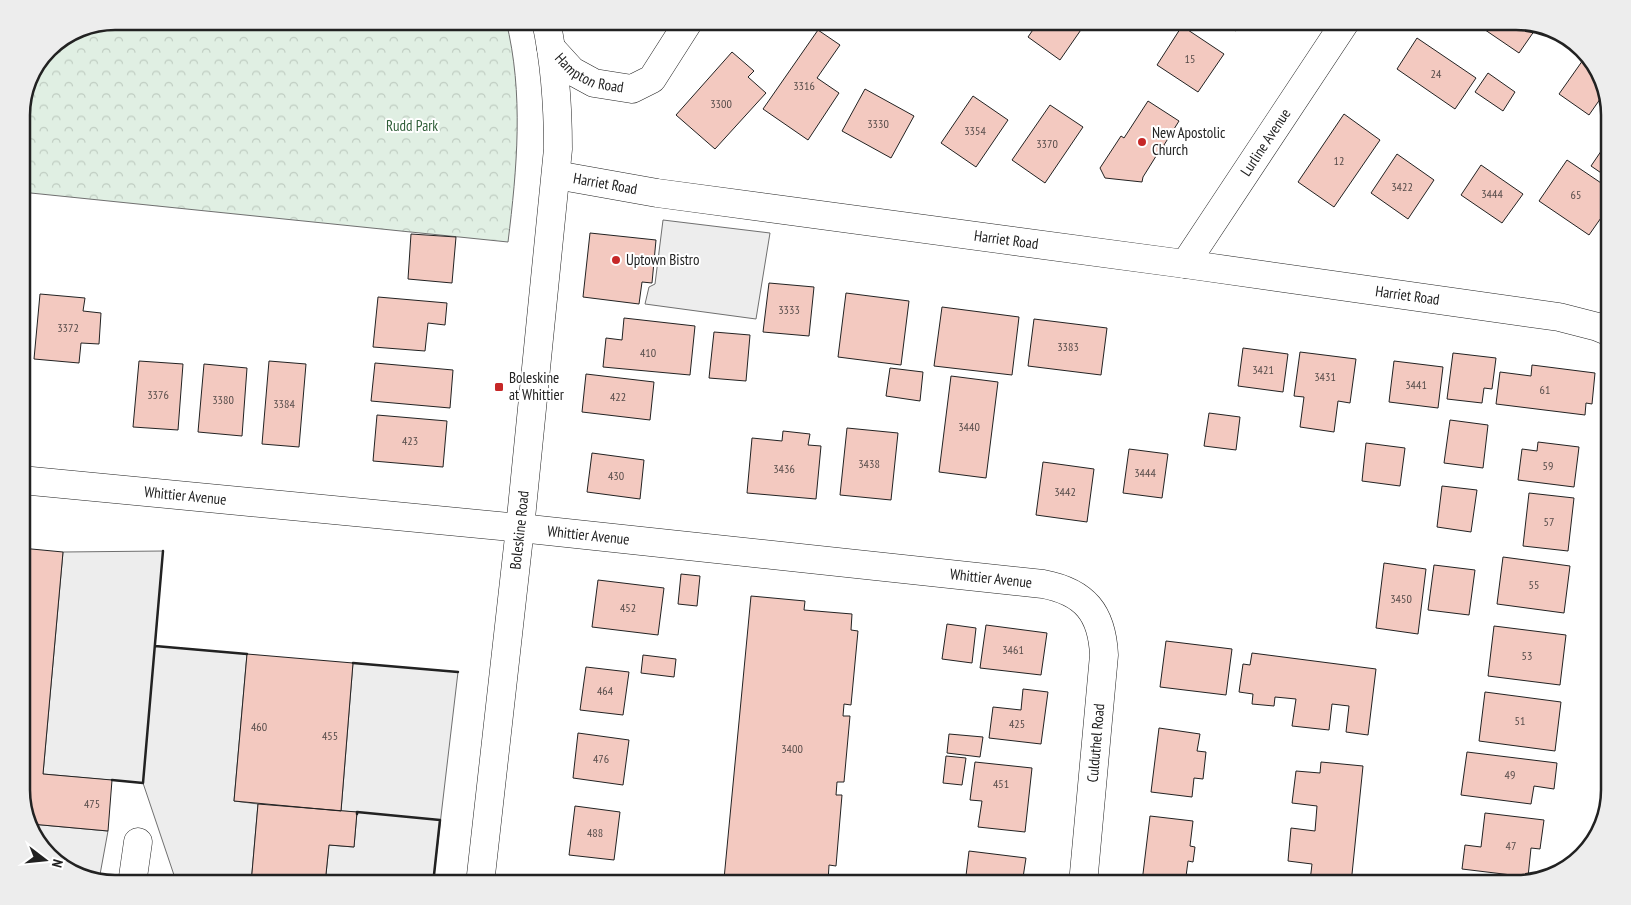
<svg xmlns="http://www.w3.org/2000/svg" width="1631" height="905" font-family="'PT Sans Narrow',sans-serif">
<defs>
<pattern id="park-crowns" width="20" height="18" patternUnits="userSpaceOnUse" patternTransform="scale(1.25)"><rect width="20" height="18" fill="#e0efe3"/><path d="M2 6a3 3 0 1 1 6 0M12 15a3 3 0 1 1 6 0" fill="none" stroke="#c0cdc2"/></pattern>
</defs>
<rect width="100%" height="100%" fill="#fff"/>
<path fill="url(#park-crowns)" stroke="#6f6f6f" d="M 115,21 L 506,21 C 524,93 517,169 508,242 L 21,192 L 21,109 L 49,48 L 79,28 Z"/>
<path fill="#ededed" stroke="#6f6f6f" d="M 663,220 L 770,233 L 756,319 L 645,304 L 649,287 L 655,284 Z
M 163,551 L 155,646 L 247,654 L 234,801 L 258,804 L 251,884 L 174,884 L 175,878 L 143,783 L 43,774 L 63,552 Z
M 353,663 L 458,672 L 433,884 L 325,884 L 329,845 L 354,847 L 357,812 L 341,811 Z
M 31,824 L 108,831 L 99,880 L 68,871 L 37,842 Z"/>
<path fill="#f3c9c0" stroke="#222" d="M 1039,21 L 1081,21 L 1085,24 L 1060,60 L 1028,37 Z
M 1221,21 L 1243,21 L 1236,31 Z
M 1472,21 L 1516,21 L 1537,27 L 1519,53 Z
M 1182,26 L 1224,54 L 1198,92 L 1157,65 Z
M 818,30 L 840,45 L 817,78 L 839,93 L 808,140 L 763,109 Z
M 1417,38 L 1476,78 L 1455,109 L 1397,69 Z
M 732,52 L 754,71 L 748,77 L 766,93 L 715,149 L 676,115 Z
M 1583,60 L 1598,71 L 1605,92 L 1589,115 L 1559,94 Z
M 1488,73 L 1515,92 L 1503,111 L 1475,92 Z
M 865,89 L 914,116 L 891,158 L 842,131 Z
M 973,96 L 1008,120 L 976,167 L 941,143 Z
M 1148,101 L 1179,121 L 1164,145 L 1168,148 L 1162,156 L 1158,153 L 1143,177 L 1142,182 L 1105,178 L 1100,168 L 1121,136 L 1124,138 Z
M 1050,105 L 1083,127 L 1045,183 L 1012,160 Z
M 1344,114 L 1380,140 L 1334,207 L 1298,182 Z
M 1610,138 L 1610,179 L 1591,166 Z
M 1397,154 L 1434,180 L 1408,219 L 1371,193 Z
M 1567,160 L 1610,189 L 1610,205 L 1589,235 L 1539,201 Z
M 1481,165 L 1523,194 L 1502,223 L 1461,195 Z
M 590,233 L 656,240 L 652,283 L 642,282 L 639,304 L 583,297 Z
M 411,234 L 456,237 L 452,283 L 408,279 Z
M 769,283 L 814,287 L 809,336 L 763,332 Z
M 846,293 L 909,301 L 901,365 L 838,357 Z
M 40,294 L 85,298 L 83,311 L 101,313 L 99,344 L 81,343 L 79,363 L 34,359 Z
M 378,297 L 447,303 L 445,325 L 428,323 L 425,351 L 373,347 Z
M 942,307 L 1019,317 L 1012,375 L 934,366 Z
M 624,318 L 695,326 L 690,375 L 603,367 L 606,338 L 622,340 Z
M 1034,319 L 1107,328 L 1101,375 L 1028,366 Z
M 714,332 L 750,335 L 746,381 L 709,378 Z
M 1243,348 L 1288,354 L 1283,392 L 1238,386 Z
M 1300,352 L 1356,359 L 1350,403 L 1338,401 L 1334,432 L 1300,427 L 1304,397 L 1294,396 Z
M 1453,353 L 1496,358 L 1492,389 L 1484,388 L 1482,403 L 1447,399 Z
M 139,361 L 183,364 L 178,430 L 133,427 Z
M 269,361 L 306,364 L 299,447 L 262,444 Z
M 1394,361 L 1443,367 L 1438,408 L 1389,402 Z
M 375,363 L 453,370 L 450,408 L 371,401 Z
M 204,364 L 247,368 L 242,436 L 198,432 Z
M 1532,365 L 1595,373 L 1592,404 L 1586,403 L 1585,415 L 1496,404 L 1500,372 L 1531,376 Z
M 890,368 L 923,372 L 920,401 L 886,396 Z
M 586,374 L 654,382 L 650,420 L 582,412 Z
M 951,376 L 998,382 L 986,478 L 939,472 Z
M 1209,413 L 1240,417 L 1236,450 L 1204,446 Z
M 377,415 L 447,421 L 443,467 L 373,461 Z
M 1450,420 L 1488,425 L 1483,468 L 1444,463 Z
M 847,428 L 898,433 L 891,500 L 840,495 Z
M 783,431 L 810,434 L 808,445 L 821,446 L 816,499 L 747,493 L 752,438 L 782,441 Z
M 1538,442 L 1579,447 L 1574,487 L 1518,480 L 1522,449 L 1537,451 Z
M 1366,443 L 1405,448 L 1400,486 L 1362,481 Z
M 1129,449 L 1168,454 L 1162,498 L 1123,493 Z
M 592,453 L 644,460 L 640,499 L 587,492 Z
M 1043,462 L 1094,469 L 1087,522 L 1036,515 Z
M 1442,486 L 1477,490 L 1471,532 L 1437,527 Z
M 1529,493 L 1574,498 L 1568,551 L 1523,546 Z
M 21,548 L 63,552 L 43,774 L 112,780 L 108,831 L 31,824 L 21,796 Z
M 1503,557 L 1570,566 L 1564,613 L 1497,604 Z
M 1384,563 L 1426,569 L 1418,634 L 1376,628 Z
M 1434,565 L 1475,570 L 1469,615 L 1428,610 Z
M 681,574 L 700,576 L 697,606 L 678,604 Z
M 598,580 L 664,588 L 658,635 L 592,627 Z
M 751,596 L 805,601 L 804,610 L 852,614 L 851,630 L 858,631 L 851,705 L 844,704 L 843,716 L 850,716 L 844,782 L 837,782 L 836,795 L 842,795 L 836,866 L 829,865 L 828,882 L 780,877 L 780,884 L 724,879 Z
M 947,624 L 976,628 L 972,663 L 942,659 Z
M 986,625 L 1047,633 L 1041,675 L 980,668 Z
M 1494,626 L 1566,635 L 1560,685 L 1488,676 Z
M 1166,641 L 1232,649 L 1226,695 L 1160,687 Z
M 1252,653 L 1376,669 L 1368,735 L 1346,732 L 1349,706 L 1332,704 L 1329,730 L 1292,726 L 1296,699 L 1275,697 L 1274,706 L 1252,704 L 1253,694 L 1239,692 L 1243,664 L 1250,665 Z
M 247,654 L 353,663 L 341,811 L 234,801 Z
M 643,655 L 676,659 L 674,677 L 641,673 Z
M 586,667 L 629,672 L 623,715 L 580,710 Z
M 1023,689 L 1048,692 L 1041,744 L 989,738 L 993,707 L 1021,710 Z
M 1485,692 L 1561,702 L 1555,751 L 1479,741 Z
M 1159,728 L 1200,734 L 1197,751 L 1206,752 L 1203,779 L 1194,778 L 1192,797 L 1151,792 Z
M 578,733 L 629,740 L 623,785 L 573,778 Z
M 949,734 L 983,737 L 980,757 L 947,753 Z
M 1467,752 L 1557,763 L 1554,789 L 1534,786 L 1531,804 L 1461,795 Z
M 946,756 L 966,758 L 962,785 L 943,783 Z
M 975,762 L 1032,768 L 1025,832 L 978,827 L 982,801 L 970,800 Z
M 1321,762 L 1363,766 L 1351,884 L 1310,881 L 1312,864 L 1288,861 L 1291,828 L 1315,831 L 1317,806 L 1292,803 L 1296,771 L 1320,773 Z
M 258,804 L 357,812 L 354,847 L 329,845 L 325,884 L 251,884 Z
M 575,806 L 620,812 L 614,860 L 569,855 Z
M 1485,813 L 1544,820 L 1540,849 L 1531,848 L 1528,877 L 1462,869 L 1465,845 L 1481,847 Z
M 1150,816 L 1193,821 L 1190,846 L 1195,847 L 1193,862 L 1188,861 L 1185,884 L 1142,882 Z
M 969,851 L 1026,858 L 1022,884 L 965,884 Z"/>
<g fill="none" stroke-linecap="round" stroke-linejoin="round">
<defs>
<g id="minor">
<path id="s1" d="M 551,48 L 572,71 L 594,83 L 632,89 L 652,79 L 689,21"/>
<path id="s2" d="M 556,175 L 657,193 L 1185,264 L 1559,317 L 1598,327 L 1610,332"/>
<path id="s3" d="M 1185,264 L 1346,21"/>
<path id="s4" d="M 21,480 L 520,528 L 1043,584 C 1085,592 1102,613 1104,655 L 1083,884"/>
<path d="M 132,884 L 138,842"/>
</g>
<g id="major">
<path id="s5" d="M 480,884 L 520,528 L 558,149 C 558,106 555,63 546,21"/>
</g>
</defs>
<use href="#minor" stroke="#222" stroke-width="29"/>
<use href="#major" stroke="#222" stroke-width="29"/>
<use href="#minor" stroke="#fff" stroke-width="28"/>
<use href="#major" stroke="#fff" stroke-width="28"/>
<path stroke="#222" stroke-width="2.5" d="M 155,646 L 247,654
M 353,663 L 458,672
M 112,780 L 143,783 L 163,551
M 357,814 L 357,812 L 440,820 L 433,884"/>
</g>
<g fill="#c62828" stroke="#fff" stroke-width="2">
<circle cx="1142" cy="142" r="5"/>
<circle cx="616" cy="260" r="5"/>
<rect x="494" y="382" width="10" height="10" rx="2.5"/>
</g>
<g text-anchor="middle" stroke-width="4" stroke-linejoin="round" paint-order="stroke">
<g font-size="12" fill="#564c4a">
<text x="1190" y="63">15</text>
<text x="1436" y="78">24</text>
<text x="804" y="90">3316</text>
<text x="721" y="108">3300</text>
<text x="878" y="128">3330</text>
<text x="975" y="135">3354</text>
<text x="1047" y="148">3370</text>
<text x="1339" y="165">12</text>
<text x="1402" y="191">3422</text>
<text x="1492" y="198">3444</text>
<text x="1576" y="199">65</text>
<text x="789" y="314">3333</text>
<text x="68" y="332">3372</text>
<text x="1068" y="351">3383</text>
<text x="648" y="357">410</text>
<text x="1263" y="374">3421</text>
<text x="1325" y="381">3431</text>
<text x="1416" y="389">3441</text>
<text x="1545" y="394">61</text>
<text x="158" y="399">3376</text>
<text x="618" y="401">422</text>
<text x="223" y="404">3380</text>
<text x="284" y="408">3384</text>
<text x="969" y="431">3440</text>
<text x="410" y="445">423</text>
<text x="869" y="468">3438</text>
<text x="1548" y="470">59</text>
<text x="784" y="473">3436</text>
<text x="1145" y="477">3444</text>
<text x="616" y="480">430</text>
<text x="1065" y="496">3442</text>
<text x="1549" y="526">57</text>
<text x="1534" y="589">55</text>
<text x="1401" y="603">3450</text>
<text x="628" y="612">452</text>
<text x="1013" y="654">3461</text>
<text x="1527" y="660">53</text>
<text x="605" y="695">464</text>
<text x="1520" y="725">51</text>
<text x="1017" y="728">425</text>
<text x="259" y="731">460</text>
<text x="330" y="740">455</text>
<text x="792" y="753">3400</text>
<text x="601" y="763">476</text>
<text x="1510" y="779">49</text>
<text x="1001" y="788">451</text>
<text x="92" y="808">475</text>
<text x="595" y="837">488</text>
<text x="1511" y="850">47</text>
</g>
<g font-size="15" fill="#222" stroke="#fff">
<text dy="5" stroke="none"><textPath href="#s1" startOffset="48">Hampton Road</textPath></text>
<text dy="5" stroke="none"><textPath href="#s3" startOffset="146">Lurline Avenue</textPath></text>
<text dy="5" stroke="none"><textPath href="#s2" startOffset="50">Harriet Road</textPath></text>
<text dy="5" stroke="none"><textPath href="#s2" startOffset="455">Harriet Road</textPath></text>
<text dy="5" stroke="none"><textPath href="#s2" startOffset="860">Harriet Road</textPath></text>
<text dy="5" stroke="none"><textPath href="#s4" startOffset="165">Whittier Avenue</textPath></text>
<text dy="5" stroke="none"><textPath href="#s5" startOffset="356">Boleskine Road</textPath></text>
<text dy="5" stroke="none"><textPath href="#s4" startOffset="570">Whittier Avenue</textPath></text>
<text dy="5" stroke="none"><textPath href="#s4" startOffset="975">Whittier Avenue</textPath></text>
<text transform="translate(1096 743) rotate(-85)" y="5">Culduthel Road</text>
</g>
<g font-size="15" fill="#2f5e38" stroke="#fff">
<text x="412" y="131">Rudd Park</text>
</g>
<g font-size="15" fill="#222" stroke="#fff" text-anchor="start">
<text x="1152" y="138">New Apostolic<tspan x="1152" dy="17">Church</tspan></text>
<text x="626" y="265">Uptown Bistro</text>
<text x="509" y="383">Boleskine<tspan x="509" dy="17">at Whittier</tspan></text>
</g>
</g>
<path d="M0 0H1631V905H0ZM115 30H1516A85 85 0 0 1 1601 115V790A85 85 0 0 1 1516 875H115A85 85 0 0 1 30 790V115A85 85 0 0 1 115 30Z" fill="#ededed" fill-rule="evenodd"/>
<path fill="none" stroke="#222" stroke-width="2.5" d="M115 30H1516A85 85 0 0 1 1601 115V790A85 85 0 0 1 1516 875H115A85 85 0 0 1 30 790V115A85 85 0 0 1 115 30Z"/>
<g transform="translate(45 860) rotate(106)" stroke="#ffffff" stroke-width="4" paint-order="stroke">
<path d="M0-4L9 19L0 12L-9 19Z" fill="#222222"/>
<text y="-8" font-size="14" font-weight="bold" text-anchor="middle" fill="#222222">N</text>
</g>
</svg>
